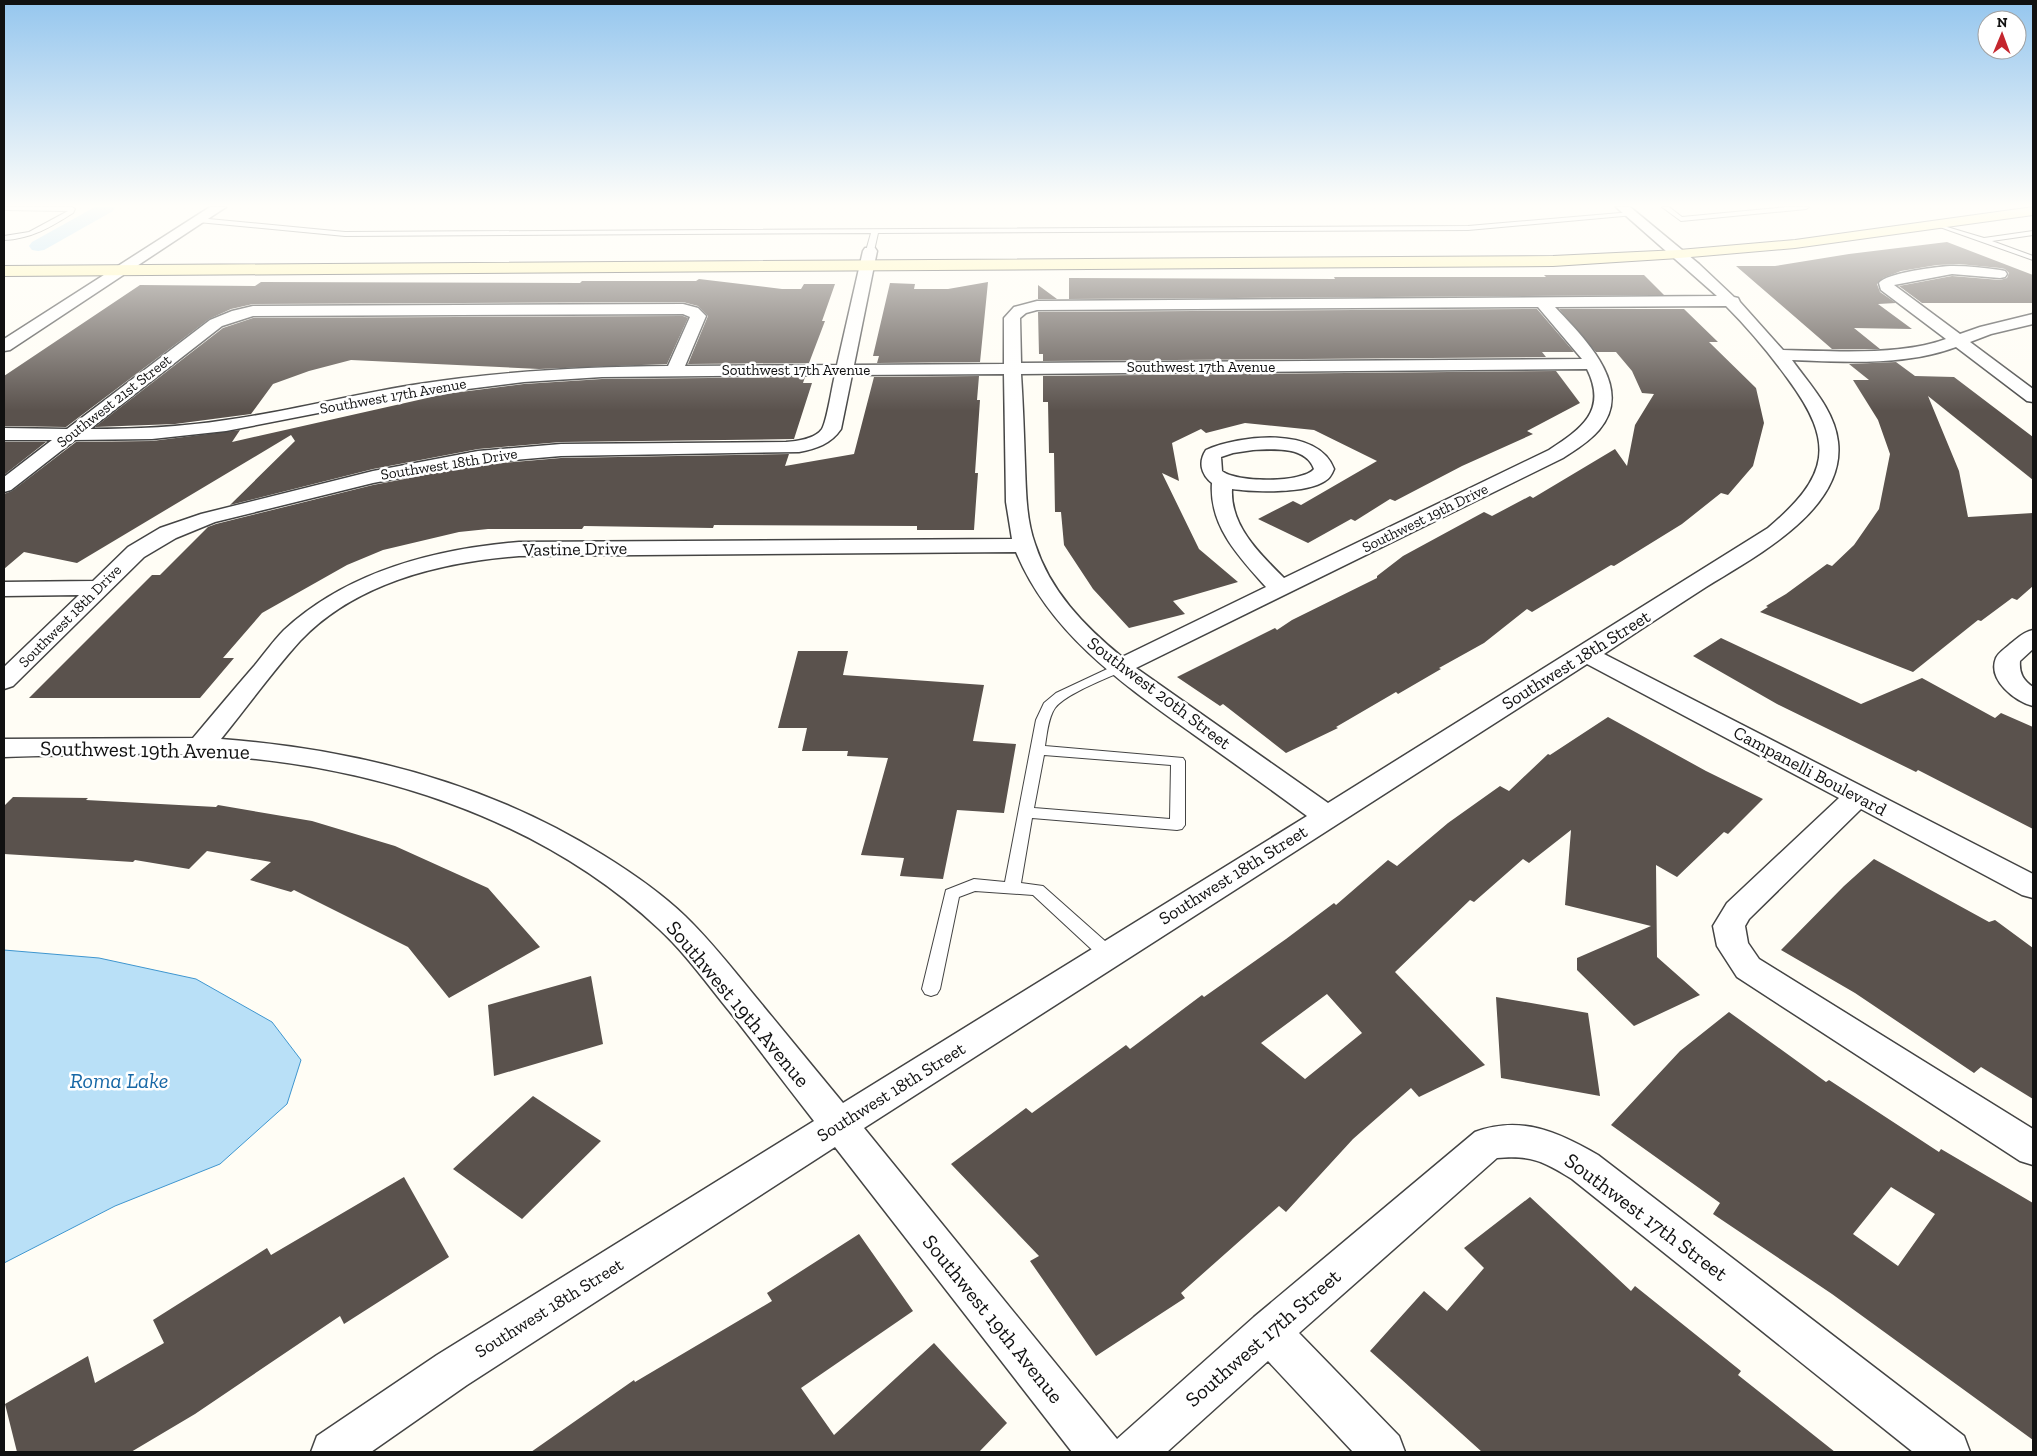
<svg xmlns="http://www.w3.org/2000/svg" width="2037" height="1456" font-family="'Zilla Slab',serif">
<rect width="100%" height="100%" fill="#fffdf5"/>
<path fill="#b9e0f7" stroke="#3f96cf" d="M 4,950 L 99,958 L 196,979 L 272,1022 L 301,1060 L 287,1104 L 220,1164 L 115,1206 L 4,1263 Z"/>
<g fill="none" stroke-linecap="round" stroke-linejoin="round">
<path fill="#b9e0f7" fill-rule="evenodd" d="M 95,207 L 115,207 L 113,211 L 44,250 L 38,251 L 32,250 L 29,246 L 32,242 Z"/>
</g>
<path fill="#5a524d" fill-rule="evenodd" d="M 1947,242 L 2033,275 L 2033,303 L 1922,303 L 1899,286 L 1952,276 L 2000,280 L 2007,278 L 2009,273 L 2005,269 L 2000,268 L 1959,264 L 1937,265 L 1901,271 L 1883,278 L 1877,284 L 1880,292 L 1896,303 L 1878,304 L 1912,329 L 1854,328 L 1880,349 L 1832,349 L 1736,266 L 1775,266 L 1849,254 Z
M 1544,275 L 1644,275 L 1664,295 L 1069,299 L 1069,278 L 1335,279 L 1334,277 L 1546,277 Z
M 699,279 L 782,289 L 801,289 L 804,284 L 835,284 L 822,321 L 825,321 L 809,363 L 688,364 L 708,316 L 698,306 L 683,302 L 253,304 L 231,309 L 209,319 L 66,427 L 4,426 L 4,376 L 140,285 L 255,286 L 261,282 L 580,283 L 582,281 L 696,281 Z
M 988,282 L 980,362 L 877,363 L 879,356 L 873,356 L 890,283 L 915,284 L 914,289 L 948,289 Z
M 1038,285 L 1057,299 L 1038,299 Z
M 1537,309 L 1574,352 L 1542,352 L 1546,357 L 1043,361 L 1043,354 L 1039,354 L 1038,312 Z
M 1559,309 L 1684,309 L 1718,342 L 1709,342 L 1756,388 L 1764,423 L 1753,466 L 1728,495 L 1721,493 L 1682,524 L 1614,566 L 1611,565 L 1532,612 L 1527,609 L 1484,643 L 1439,668 L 1441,669 L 1398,694 L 1396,692 L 1336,727 L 1338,728 L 1286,753 L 1223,704 L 1220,706 L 1177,677 L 1275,628 L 1277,630 L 1292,620 L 1377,578 L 1377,576 L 1403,556 L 1484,512 L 1492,516 L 1530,496 L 1533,498 L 1615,449 L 1627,466 L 1635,425 L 1654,394 L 1642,393 L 1632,371 L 1616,352 L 1596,352 Z
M 683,316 L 688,318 L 667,364 L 539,369 L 351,360 L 309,371 L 273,384 L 251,414 L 175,424 L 95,427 L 223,328 L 253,318 Z
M 1896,362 L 1915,376 L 1954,377 L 2033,437 L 2033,480 L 1928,396 L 1959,471 L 1968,517 L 2033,513 L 2033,586 L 2017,600 L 2012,598 L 1981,621 L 1978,620 L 1913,672 L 1760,612 L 1768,607 L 1766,606 L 1786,594 L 1827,564 L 1832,566 L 1854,545 L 1879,509 L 1890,454 L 1878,420 L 1853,380 L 1869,380 L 1849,364 Z
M 1556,371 L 1580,403 L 1527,431 L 1533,434 L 1462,466 L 1395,501 L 1390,499 L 1355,521 L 1351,519 L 1308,543 L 1258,519 L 1293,501 L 1301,505 L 1377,461 L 1314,430 L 1245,423 L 1206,433 L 1201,429 L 1172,443 L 1179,481 L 1162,473 L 1199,549 L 1238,582 L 1173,601 L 1185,614 L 1129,628 L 1093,589 L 1064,545 L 1061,512 L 1055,512 L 1054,453 L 1049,453 L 1048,402 L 1043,402 L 1043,376 Z
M 979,376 L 977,400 L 980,400 L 975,473 L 978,473 L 974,530 L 917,530 L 917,526 L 714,525 L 713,528 L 584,526 L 582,529 L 488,529 L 459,532 L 383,550 L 347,565 L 262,613 L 223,658 L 234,658 L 200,698 L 29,698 L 152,575 L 160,575 L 208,527 L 216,524 L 373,485 L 478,465 L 561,458 L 789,454 L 785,466 L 854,454 L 874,377 Z
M 805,377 L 803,383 L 812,383 L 794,439 L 561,442 L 478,449 L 373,469 L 230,505 L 295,441 L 291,435 L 77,563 L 24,552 L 4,569 L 4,494 L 12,491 L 76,442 L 152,441 L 240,430 L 232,442 L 445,394 L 524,384 L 602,379 Z
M 4,442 L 46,442 L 4,475 Z
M 1721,638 L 1861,704 L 1922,678 L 1995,718 L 2001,713 L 2033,727 L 2033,829 L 1918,770 L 1916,772 L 1777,704 L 1693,656 Z
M 798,651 L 848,651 L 843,675 L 984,685 L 973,741 L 1016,744 L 1004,813 L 957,810 L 943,879 L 900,876 L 904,858 L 861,855 L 888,758 L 847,756 L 848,751 L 802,751 L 807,728 L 778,728 Z
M 1608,717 L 1706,771 L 1763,799 L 1728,834 L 1724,832 L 1677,877 L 1656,865 L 1657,957 L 1700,995 L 1634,1026 L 1577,970 L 1577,958 L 1651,926 L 1565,905 L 1571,830 L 1529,863 L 1523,859 L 1474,902 L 1470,900 L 1395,972 L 1485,1065 L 1419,1097 L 1411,1088 L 1353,1139 L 1286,1212 L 1279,1206 L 1181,1293 L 1185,1298 L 1096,1356 L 1030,1261 L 1039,1256 L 951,1164 L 1026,1108 L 1032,1113 L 1126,1045 L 1130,1049 L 1202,995 L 1204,997 L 1286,939 L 1334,903 L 1336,905 L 1388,860 L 1397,866 L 1448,823 L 1500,786 L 1509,791 L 1548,754 L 1550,755 ZM 1327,994 L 1362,1033 L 1305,1079 L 1261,1043 Z
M 13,797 L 88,798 L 86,800 L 216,807 L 218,805 L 312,821 L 395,846 L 488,888 L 540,947 L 449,998 L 408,947 L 294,890 L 291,892 L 250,880 L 271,862 L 207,851 L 189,869 L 135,860 L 133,862 L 4,854 L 4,806 Z
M 1874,859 L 1989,922 L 1995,920 L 2033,948 L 2033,1099 L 1981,1067 L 1974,1073 L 1855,993 L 1781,950 L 1844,886 Z
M 591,976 L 603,1044 L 494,1076 L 488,1005 Z
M 1496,997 L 1588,1013 L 1600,1096 L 1501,1078 Z
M 1729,1012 L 1826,1082 L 1829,1080 L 1939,1152 L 1941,1149 L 2033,1203 L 2033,1440 L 1832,1294 L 1713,1214 L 1720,1203 L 1611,1125 L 1680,1051 ZM 1891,1187 L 1935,1214 L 1898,1266 L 1853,1234 Z
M 533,1096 L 601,1141 L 522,1219 L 453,1169 Z
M 404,1177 L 449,1257 L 344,1324 L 340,1316 L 195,1414 L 131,1452 L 17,1452 L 5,1404 L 88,1356 L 95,1383 L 164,1343 L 153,1320 L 267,1248 L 271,1255 Z
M 1530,1197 L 1631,1291 L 1635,1286 L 1741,1371 L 1738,1375 L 1835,1452 L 1482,1452 L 1370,1351 L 1424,1291 L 1447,1311 L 1484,1268 L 1464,1248 Z
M 859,1234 L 913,1311 L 801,1388 L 834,1435 L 934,1343 L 1007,1423 L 979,1452 L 531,1452 L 634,1380 L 635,1382 L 772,1301 L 767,1293 Z"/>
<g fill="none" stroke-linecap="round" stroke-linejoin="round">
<defs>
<path id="lane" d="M 4,207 L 72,207 L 75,209 L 73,213 C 51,227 31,239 4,240 L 4,236 L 29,232 L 68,211 L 4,210 Z
M 1662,207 L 1669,207 L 1682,217 L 1787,207 L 1809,207 L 1806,209 L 1681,221 Z
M 1632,212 L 1635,214 L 1634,215 L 1468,230 L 878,233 L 874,251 L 870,253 L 866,251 L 871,233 L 345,236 L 198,222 L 194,220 L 198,218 L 345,232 L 1468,226 Z
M 1937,224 L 1984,238 L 2033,231 L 2033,235 L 1992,241 L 2033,256 L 2033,260 L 1937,226 Z
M 1120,663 L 1125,664 L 1126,667 L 1125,670 C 1108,678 1065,694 1055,708 C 1048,718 1047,734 1045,746 L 1183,758 L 1185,761 L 1185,825 L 1182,829 L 1177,830 L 1032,818 L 1021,883 L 1043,886 L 1114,949 L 1116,954 L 1114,959 L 1108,960 L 1102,959 L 1033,895 L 975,891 L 959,897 L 940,989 L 937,994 L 931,996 L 925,994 L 922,989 L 946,890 L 974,879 L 1005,882 L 1036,720 L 1044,703 L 1056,693 ZM 1044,755 L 1171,765 L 1170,819 L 1034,808 Z"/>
<path id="street" d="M 210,207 L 226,207 L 10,350 L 4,351 L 4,339 Z
M 1616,207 L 1630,207 L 1699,264 L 1734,297 L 1738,298 L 1740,302 L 1783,350 C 1832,351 1900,356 1946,339 L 1881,290 L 1879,283 C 1885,273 1940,266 1953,266 C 1969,266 1985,268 2000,270 L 2005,271 L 2007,274 L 2005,277 L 2000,278 L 1952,274 L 1894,285 L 1960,334 L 1980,327 L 2033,314 L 2033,324 L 1991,334 L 1970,342 L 2033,389 L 2033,402 L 2027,401 L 1956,347 C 1906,366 1844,362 1792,360 C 1810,385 1835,411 1838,442 C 1846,510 1754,557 1706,587 C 1672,609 1638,631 1604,654 L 2033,874 L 2033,898 L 2022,895 L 1861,809 L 1749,919 L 1745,926 L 1748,943 L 1759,959 L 2033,1129 L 2033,1165 L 2020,1161 L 1737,977 L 1717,946 L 1713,926 L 1727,903 L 1839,798 L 1587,664 L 864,1128 L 1117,1439 L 1254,1317 L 1475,1132 C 1521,1115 1558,1132 1598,1155 L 1964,1436 L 1970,1452 L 1913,1452 L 1572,1179 C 1543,1161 1531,1155 1497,1158 L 1299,1333 L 1399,1436 L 1405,1452 L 1353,1452 L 1268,1361 L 1167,1452 L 1072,1452 L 835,1147 L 467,1385 L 371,1452 L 311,1452 L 317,1436 L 437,1355 L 814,1121 C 786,1085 758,1048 730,1012 C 707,984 686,954 659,929 C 539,816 369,764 208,755 C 140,752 72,755 4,757 L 4,739 L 193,738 C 214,713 234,689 255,665 C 264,654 274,640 284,630 C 348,571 435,549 519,542 L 1012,539 L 1006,502 L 1004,374 L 852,375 L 841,429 C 831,444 816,449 799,452 L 561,456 L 478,463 L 373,483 L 215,522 L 176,538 L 144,557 L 13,686 L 4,689 L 4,667 L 79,595 L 4,596 L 4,582 L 93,581 L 128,547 L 160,528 L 201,514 L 373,471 L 478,451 L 561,444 L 786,442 C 798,441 815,439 822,429 C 827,421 832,386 835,375 L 602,377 L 524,382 L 395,398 L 226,431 L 152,439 L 75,440 L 11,490 L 4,492 L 4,477 L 52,440 L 4,440 L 4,428 L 67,429 L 210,320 L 232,311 L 253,306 L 683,304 L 698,308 L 706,316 L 685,366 L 837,365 L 863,251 L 865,248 L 875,248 L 877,251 L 854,365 L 1004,364 L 1004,318 L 1014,307 L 1037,301 L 1717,296 ZM 1726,306 C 1748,328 1769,353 1788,379 C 1836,444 1829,476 1768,528 L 1328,803 L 1136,668 L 1563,458 C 1575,450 1589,442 1599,430 C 1636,387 1583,337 1555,307 ZM 1538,307 L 1582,359 L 1021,363 L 1020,318 L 1026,313 L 1037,310 ZM 683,314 L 690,317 L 668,366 C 584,367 501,371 419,384 C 354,394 291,411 226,420 C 181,427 135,429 90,429 L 222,326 L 253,316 ZM 1587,369 C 1608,411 1581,429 1549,450 L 1284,578 C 1260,554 1230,526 1232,489 C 1253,492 1306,494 1325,481 C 1329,479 1332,474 1334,469 C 1318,426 1240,435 1206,450 C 1198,462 1201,474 1212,483 C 1209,526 1239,557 1266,587 L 1122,657 C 1084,626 1050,591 1035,544 C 1026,519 1026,491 1025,465 C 1024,435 1023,404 1021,374 ZM 1253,450 C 1273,449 1306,446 1314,469 C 1303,483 1236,483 1222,471 L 1221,457 L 1233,453 ZM 1016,552 C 1050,634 1123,684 1193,734 C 1231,761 1269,788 1307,816 L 843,1103 C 813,1067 784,1031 754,995 C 732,968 710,940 685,916 C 660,892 632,873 603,855 C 488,783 355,749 221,739 C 247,707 272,672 300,641 C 356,582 441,562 519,556 Z
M 2033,630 L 2033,649 L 2020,661 C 2019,673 2023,680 2033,687 L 2033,706 C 2015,701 1987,680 1996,658 C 1999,652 2006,648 2010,644 C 2018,638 2023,632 2033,630 Z"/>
<path id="secondary" d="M 2033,207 L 2033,215 L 1795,248 L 1679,258 L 1553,266 L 4,276 L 4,266 L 1553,256 L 1679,250 L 1795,240 Z"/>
</defs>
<use href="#lane" stroke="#444" stroke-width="2"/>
<use href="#street" stroke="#444" stroke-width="3"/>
<use href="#secondary" stroke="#333" stroke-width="2"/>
<use href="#lane" fill="#fff" fill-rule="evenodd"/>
<use href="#street" fill="#fff" fill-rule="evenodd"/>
<use href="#secondary" fill="#fff6b0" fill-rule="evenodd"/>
</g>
<linearGradient id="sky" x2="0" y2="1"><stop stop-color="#95c6ee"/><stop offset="0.5" stop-color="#fffefa"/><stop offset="1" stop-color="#fffefa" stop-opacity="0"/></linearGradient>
<rect width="2037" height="411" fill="url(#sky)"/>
<g text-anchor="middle" stroke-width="5" stroke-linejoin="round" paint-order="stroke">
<g font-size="15" fill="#111" stroke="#fff">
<text x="1201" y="372">Southwest 17th Avenue</text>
<text x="796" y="375">Southwest 17th Avenue</text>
<text transform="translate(393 396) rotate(-10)" y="5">Southwest 17th Avenue</text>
<text transform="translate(114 401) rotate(-38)" y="5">Southwest 21st Street</text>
<text transform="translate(449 464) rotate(-9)" y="5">Southwest 18th Drive</text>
<text transform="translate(1425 518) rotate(-26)" y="5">Southwest 19th Drive</text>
<text transform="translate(70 616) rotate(-45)" y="5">Southwest 18th Drive</text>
</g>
<g font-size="18" fill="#111" stroke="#fff">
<text transform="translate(575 549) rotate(-1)" y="6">Vastine Drive</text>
<text transform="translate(1576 660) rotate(-32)" y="6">Southwest 18th Street</text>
<text transform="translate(1159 693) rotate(37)" y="6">Southwest 20th Street</text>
<text transform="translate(1810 771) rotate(28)" y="6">Campanelli Boulevard</text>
<text transform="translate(1233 875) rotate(-32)" y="6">Southwest 18th Street</text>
<text transform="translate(891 1092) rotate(-32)" y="6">Southwest 18th Street</text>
<text transform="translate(549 1308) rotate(-32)" y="6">Southwest 18th Street</text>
</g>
<g font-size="21" fill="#111" stroke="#fff">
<text transform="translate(145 750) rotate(1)" y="7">Southwest 19th Avenue</text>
<text transform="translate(738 1004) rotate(50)" y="7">Southwest 19th Avenue</text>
<text transform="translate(1646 1217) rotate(37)" y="7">Southwest 17th Street</text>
<text transform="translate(993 1319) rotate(51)" y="7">Southwest 19th Avenue</text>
<text transform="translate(1263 1338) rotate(-41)" y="7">Southwest 17th Street</text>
</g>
<g font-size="22" font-style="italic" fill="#1768a6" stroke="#fff">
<text x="119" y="1088">Roma Lake</text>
</g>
</g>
<rect width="2037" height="1456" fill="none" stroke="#111111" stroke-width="10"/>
<g transform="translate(2002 35) rotate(1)"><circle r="24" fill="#ffffff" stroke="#a0a0a0"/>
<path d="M0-4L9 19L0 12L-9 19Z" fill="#c4262e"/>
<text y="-8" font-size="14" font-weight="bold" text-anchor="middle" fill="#111111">N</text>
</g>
</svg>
